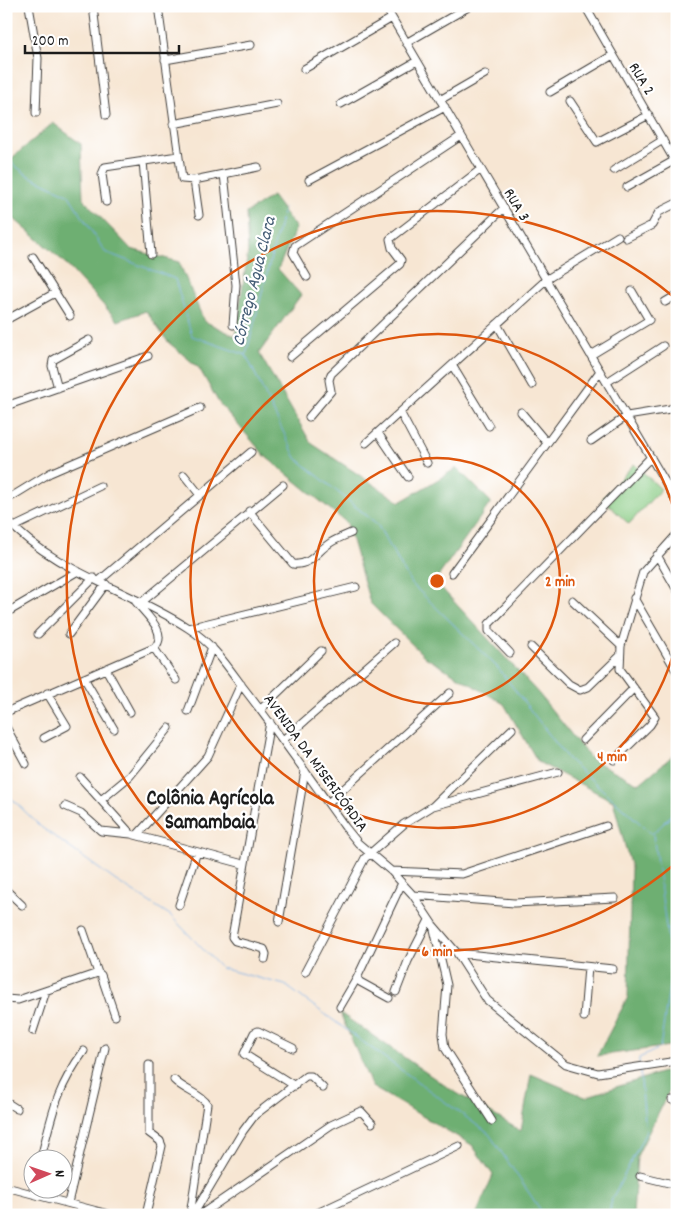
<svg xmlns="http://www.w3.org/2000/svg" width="683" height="1221" font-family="Dekko,sans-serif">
<rect width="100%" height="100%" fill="#fff"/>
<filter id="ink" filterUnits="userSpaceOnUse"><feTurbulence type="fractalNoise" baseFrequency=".02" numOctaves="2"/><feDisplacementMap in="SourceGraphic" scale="10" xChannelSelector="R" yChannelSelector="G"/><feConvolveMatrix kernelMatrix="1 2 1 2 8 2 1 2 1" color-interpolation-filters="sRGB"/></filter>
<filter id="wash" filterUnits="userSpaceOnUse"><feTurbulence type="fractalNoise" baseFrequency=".0096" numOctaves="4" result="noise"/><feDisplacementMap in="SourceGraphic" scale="20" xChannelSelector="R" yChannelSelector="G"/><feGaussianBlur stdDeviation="1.12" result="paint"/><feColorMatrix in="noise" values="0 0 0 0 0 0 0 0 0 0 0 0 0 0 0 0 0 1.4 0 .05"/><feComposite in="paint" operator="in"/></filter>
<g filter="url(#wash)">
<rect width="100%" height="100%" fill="#f7e6d3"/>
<path fill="#89cb84" stroke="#527450" d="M 634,464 L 661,489 L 629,524 L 602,499 Z"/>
<path fill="#6eaf72" stroke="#456647" d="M 53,123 L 81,144 L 83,199 L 131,249 L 179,262 L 204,321 L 235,336 L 248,252 L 246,213 L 272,196 L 296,228 L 278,269 L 301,295 L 259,353 L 311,443 L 400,502 L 457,468 L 491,502 L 435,581 L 539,694 L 591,759 L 639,784 L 677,752 L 677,1045 L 597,1056 L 628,997 L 631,868 L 613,801 L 538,762 L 504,704 L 425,657 L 370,603 L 347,523 L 266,457 L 219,403 L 199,368 L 168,342 L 146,311 L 118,321 L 63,261 L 6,212 L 6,163 Z
M 340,1013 L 450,1089 L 521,1131 L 531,1074 L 585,1097 L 663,1072 L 677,1075 L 637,1156 L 633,1215 L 476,1215 L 493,1175 L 472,1145 L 372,1087 Z"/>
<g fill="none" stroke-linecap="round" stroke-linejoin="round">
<path stroke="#77aee5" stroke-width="1" d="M 6,159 L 29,176 L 68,194 L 105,252 L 175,279 L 192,336 L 246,355
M 284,207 L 246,355 L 296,458 L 377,524 L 411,583 L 498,668 L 568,759 L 652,834 L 677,811
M 6,793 L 41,827 L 116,881 L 170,915 L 221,968 L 285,985 L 489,1134 L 544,1215
M 664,822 L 677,808
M 639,1064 L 639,1058 L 660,1048 L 672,969 L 653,834
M 609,1215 L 612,1199 L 646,1132 L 640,1071"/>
</g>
</g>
<g filter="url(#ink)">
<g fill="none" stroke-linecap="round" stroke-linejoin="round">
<defs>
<path id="minor" d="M 29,6 L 38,58 L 36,113
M 93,6 L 106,115
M 158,6 L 182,179 L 194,180 L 258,167
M 385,6 L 677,502
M 585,6 L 677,165
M 406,43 L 470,6
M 165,60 L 251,45
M 304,69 L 392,18
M 550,92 L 613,55
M 440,100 L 485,74
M 570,101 L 597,142 L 649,115
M 341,104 L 417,61
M 173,124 L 277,104
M 143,161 L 151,254
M 614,170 L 663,140
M 224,174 L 236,285 L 233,325
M 194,180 L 199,215
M 309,180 L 445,107
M 627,187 L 677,159
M 106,202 L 102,174 L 105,167 L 178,156
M 626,238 L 652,225 L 659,212 L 677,203
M 33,257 L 70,316
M 307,277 L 293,253 L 295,246 L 461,136
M 665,302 L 677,295
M 6,320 L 55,293
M 497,324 L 532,385
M 591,355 L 649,320 L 632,291
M 290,357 L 400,264 L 401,260 L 392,248 L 390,239 L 481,169
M 452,365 L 489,426
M 607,382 L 663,346
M 58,388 L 52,366 L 53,360 L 89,340
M 6,406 L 148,356
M 400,412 L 427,463
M 521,412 L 547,443
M 309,417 L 331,391 L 329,380 L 331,374 L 504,208
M 378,433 L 408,477
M 591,441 L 627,416 L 670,409 L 677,405
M 366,443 L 547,279 L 618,236
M 184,475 L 200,495
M 6,500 L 50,473 L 200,408
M 249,511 L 293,564 C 311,566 317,551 330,543 C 336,539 344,536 351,533
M 6,519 C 54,572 130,590 188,628 C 212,643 226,664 242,686 C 278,732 311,780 345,827 L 358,843 L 391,871 L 413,895 L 433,925 L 457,953 L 487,1000 L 566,1064 L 598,1073 L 677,1061
M 14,527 L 100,486
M 657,555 L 677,590
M 452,573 L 600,371
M 99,581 L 251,452
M 634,598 L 677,672
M 572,600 L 621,646
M 142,602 L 283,485
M 6,613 L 78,571
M 188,628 L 356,587
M 38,634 L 94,578
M 69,634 L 106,584
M 531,647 L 569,684 L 580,690 L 588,687 L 620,656
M 154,648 L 176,680
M 510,653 L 489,631 L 489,624 L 651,457
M 106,669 L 130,712
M 84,678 L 114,729
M 261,709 L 321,651
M 188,711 L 212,647
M 6,712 L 154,648 C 171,632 141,611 133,598
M 6,727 L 26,764
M 44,738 L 67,726 L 47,693
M 283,740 L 394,643
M 583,740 L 634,688
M 614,760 L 650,725 L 655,717 L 620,669 L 621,646 L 643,572 L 677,534
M 80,777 L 131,834
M 101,800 L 130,776 L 169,728
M 328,803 L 450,693
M 65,806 L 81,813 L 101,831 L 131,834 L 243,864
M 433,806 L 512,729
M 137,835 L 208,756 L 241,684
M 391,871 L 462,874 L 606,826
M 6,890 L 22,905
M 413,895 L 514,903 L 615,898
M 179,905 L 197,852
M 279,922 L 305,771
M 433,925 L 447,985 L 443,1034 L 445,1048 L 492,1121
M 83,930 L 98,973
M 457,953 L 613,969
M 265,959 L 266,954 L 264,949 L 235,941 L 232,937 L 270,722
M 305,972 L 365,858 L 404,824 L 433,806 L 558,772
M 357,978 L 360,982 L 389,998
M 396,992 L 408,961 L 429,920
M 6,999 L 18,1000 L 98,973 L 101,975 L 115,1016
M 340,1007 L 357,978 L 402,883
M 584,1017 L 588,967
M 33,1031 L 46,991
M 293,1048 L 258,1031 L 254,1033 L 244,1054 L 295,1086
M 174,1080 C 184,1090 202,1095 207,1104 L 190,1215
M 672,1100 L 677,1101
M 6,1102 L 17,1109
M 41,1158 C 52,1115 56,1089 84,1051
M 640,1176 L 677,1185
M 6,1187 L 112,1215
M 68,1203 L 105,1048
M 146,1215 L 162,1146 L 160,1141 L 149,1133 L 149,1065
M 193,1215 L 243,1131 L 255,1115 L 306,1076 L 311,1076 L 323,1088
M 200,1215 L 331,1125 L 361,1111 L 372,1123
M 313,1215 L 459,1146"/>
</defs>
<use href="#minor" stroke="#3d3a37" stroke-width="9"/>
<use href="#minor" stroke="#fff" stroke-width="7"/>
</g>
</g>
<g fill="none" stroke="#de560d" stroke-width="2.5">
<circle cx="437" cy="581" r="123"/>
<path d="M677 641A247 247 0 1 1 677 521"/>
<path d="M675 864A370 370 0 1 1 675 298"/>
</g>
<g text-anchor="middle" stroke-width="4.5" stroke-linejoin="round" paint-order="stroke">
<g font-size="16" fill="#1c1c1c" stroke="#fff">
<text transform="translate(643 78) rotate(59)" y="6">RUA 2</text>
<text transform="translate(518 204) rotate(59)" y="6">RUA 3</text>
<text transform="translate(317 762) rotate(54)" y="6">AVENIDA DA MISERICÓRDIA</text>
</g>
<g font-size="18" font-style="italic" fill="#455e76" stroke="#fff">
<text transform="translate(253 281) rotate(-76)" y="6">Córrego Água Clara</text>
</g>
<g font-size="21" font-weight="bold" fill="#1c1c1c" stroke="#fff">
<text x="210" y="804">Colônia Agrícola<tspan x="210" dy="24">Samambaia</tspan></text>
</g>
</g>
<circle cx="437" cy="581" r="8" fill="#de560d" stroke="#fff" stroke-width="2.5"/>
<g font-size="15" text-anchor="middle" font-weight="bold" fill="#de560d" stroke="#fff" stroke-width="4.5" stroke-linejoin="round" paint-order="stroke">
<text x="560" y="586">2 min</text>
<text x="612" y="761">4 min</text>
<text x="437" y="956">6 min</text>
</g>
<rect width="683" height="1221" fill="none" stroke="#fff" stroke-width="25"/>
<g transform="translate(48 1174) rotate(88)"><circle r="24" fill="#ffffff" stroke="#a4a4a4"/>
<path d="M0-4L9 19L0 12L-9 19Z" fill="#d1495b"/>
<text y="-8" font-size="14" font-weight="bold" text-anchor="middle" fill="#1c1c1c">N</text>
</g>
<path d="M25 45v8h154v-8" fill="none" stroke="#1c1c1c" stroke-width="2.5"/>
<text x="32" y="45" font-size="15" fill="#1c1c1c" stroke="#ffffff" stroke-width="4" paint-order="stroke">200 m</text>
</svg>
